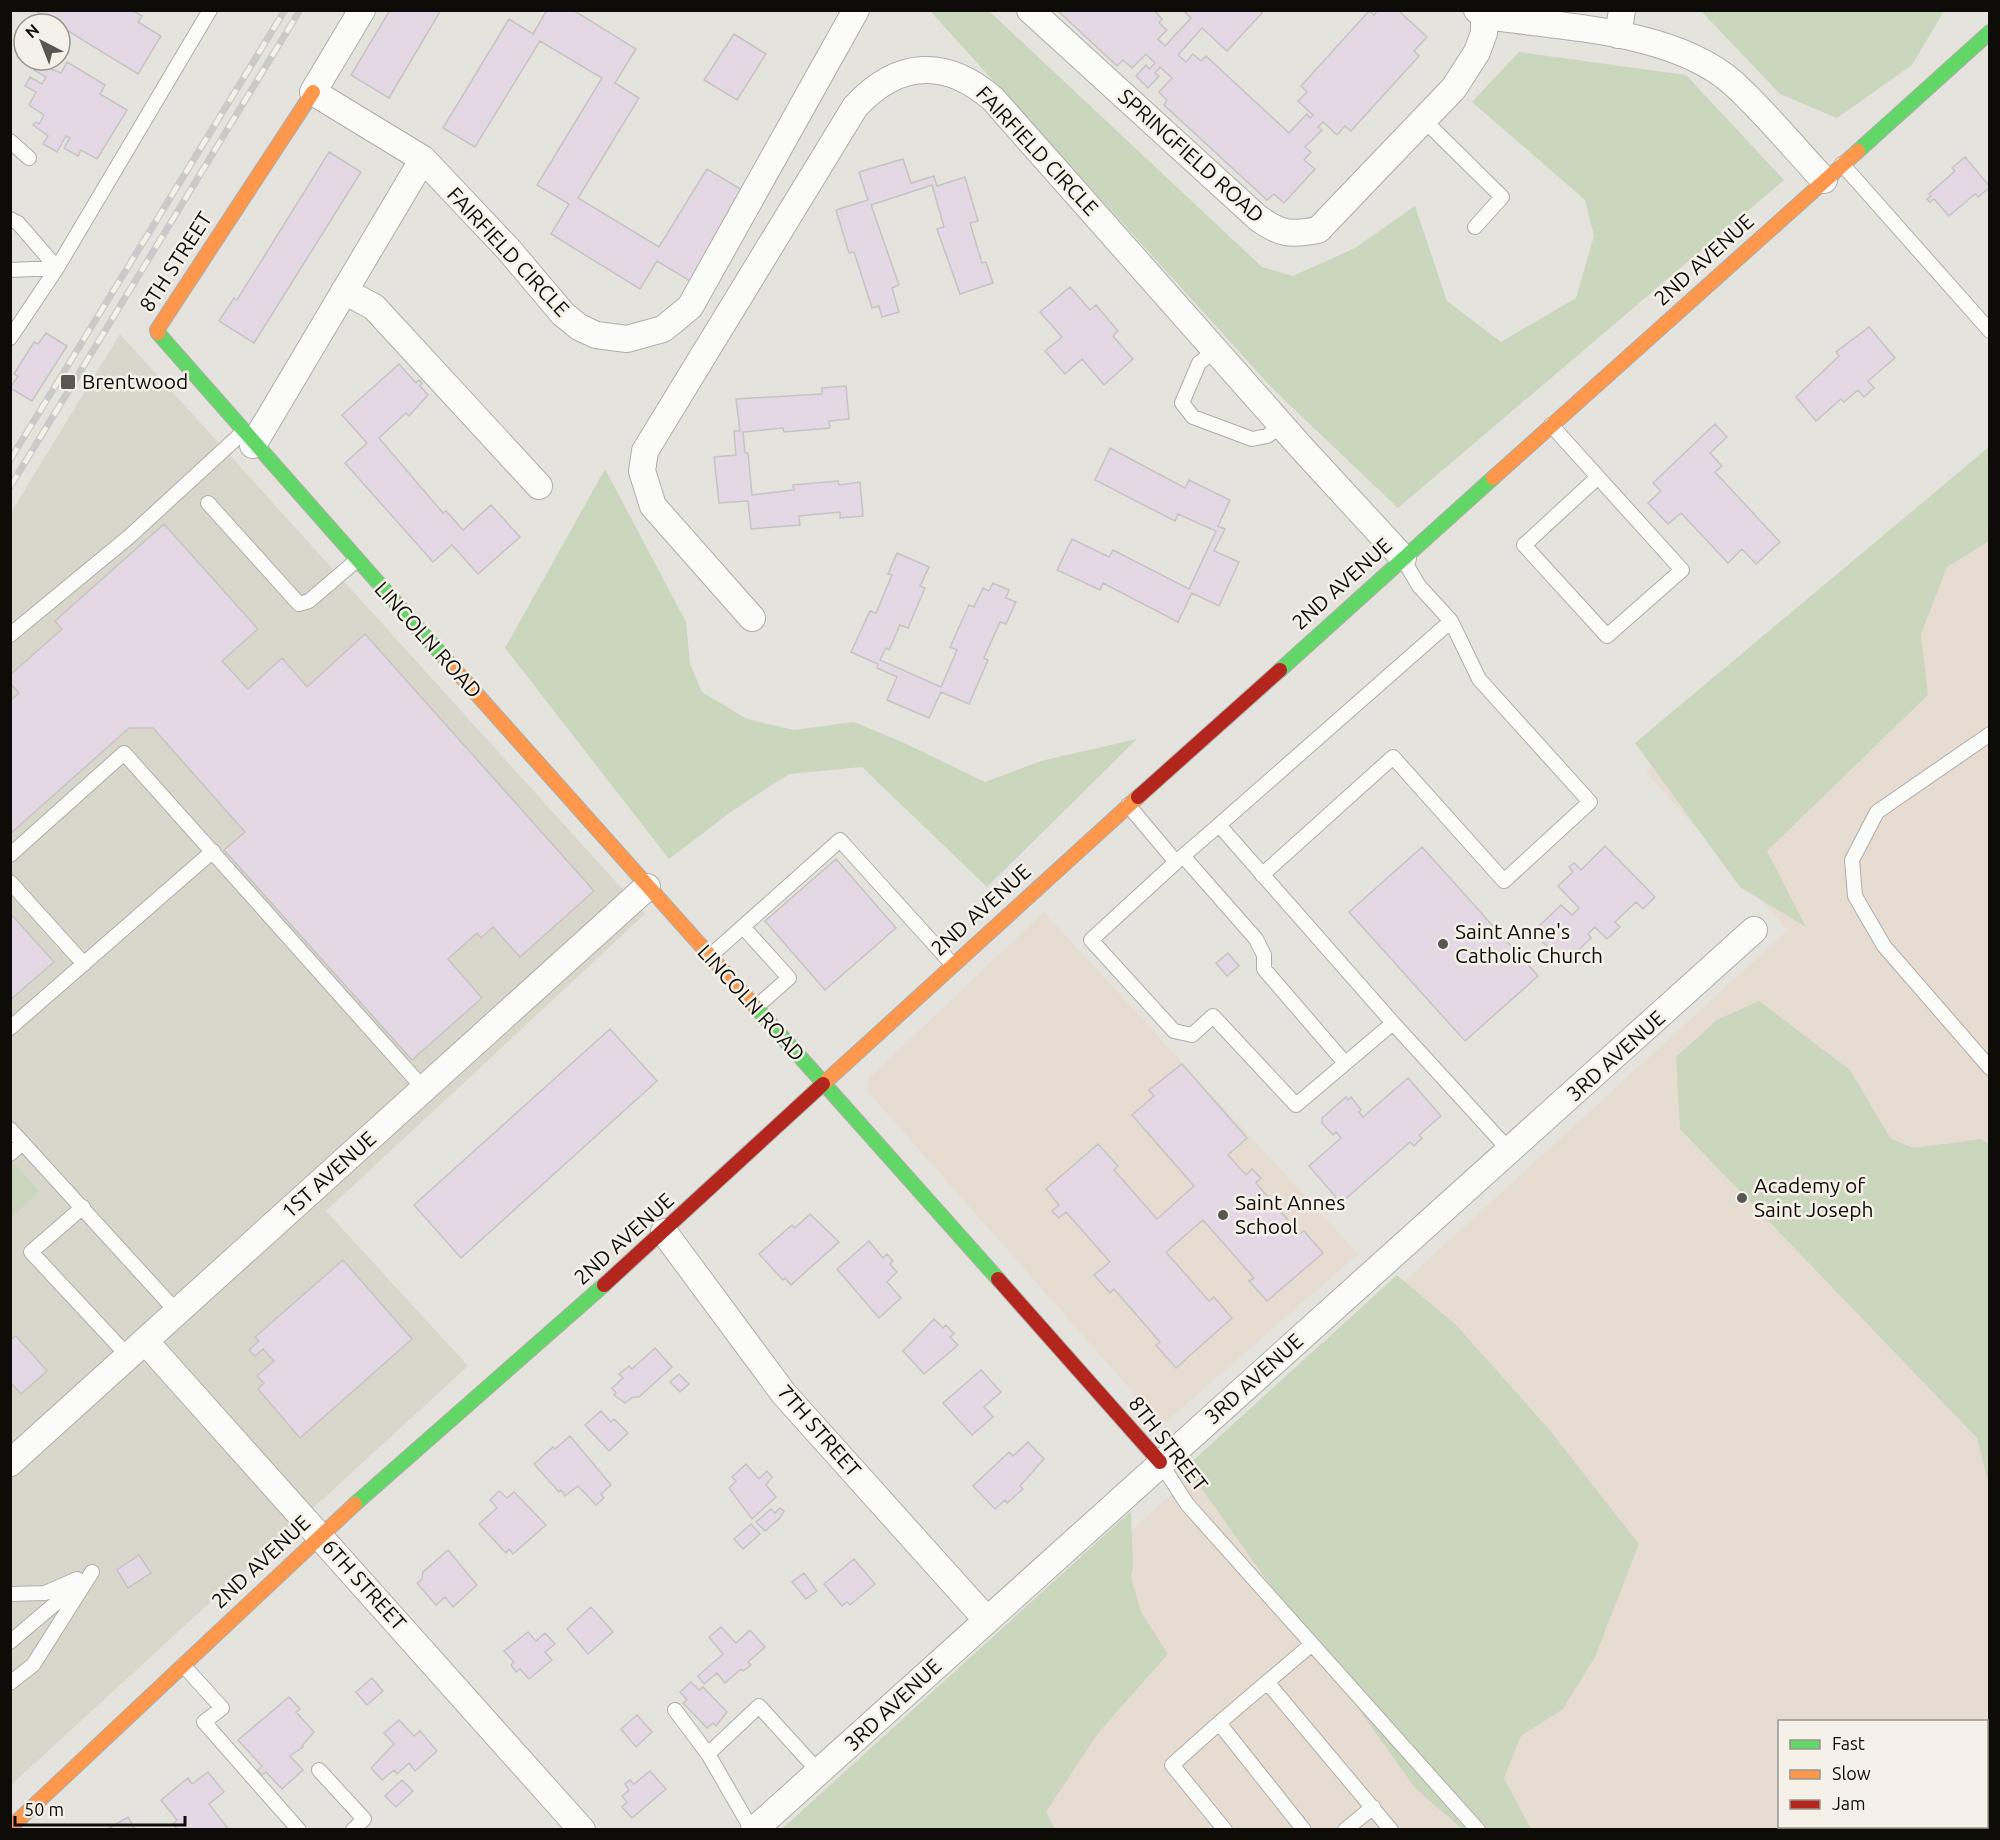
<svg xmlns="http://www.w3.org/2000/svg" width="2000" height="1840" font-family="Ubuntu,sans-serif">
<rect width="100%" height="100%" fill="#e4e3de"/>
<path fill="#d9d7cc" d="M 120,334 L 645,914 L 326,1211 L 468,1366 L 11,1785 L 10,1218 L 40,1191 L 10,1160 L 10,514 Z"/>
<path fill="#e7dcd1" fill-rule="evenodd" d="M 1989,469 L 1989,1829 L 799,1830 L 1202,1467 L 1788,930 L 1646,772 ZM 1780,1722 L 1986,1722 L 1986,1826 L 1780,1826 Z
M 1044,912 L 1358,1254 L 1162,1425 L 869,1093 L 868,1079 Z"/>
<path fill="#cbd7bd" d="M 930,11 L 989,11 L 1262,267 L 1293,276 L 1355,248 L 1415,206 L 1447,301 L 1501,342 L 1576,298 L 1594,236 L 1585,200 L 1472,102 L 1519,52 L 1686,75 L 1784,180 L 1398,508 L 1275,391 Z
M 1701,11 L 1944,11 L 1912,65 L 1837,118 L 1780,94 Z
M 1989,447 L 1989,541 L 1947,567 L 1921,634 L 1928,695 L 1767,851 L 1806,927 L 1740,887 L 1635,743 Z
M 605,469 L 686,622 L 690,664 L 702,692 L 747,719 L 794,730 L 854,722 L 902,742 L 985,782 L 1041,761 L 1137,739 L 987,887 L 862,767 L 789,774 L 732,811 L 669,859 L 505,648 Z
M 1759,1001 L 1850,1070 L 1891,1139 L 1914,1148 L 1981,1139 L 1989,1144 L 1989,1486 L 1977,1438 L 1680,1129 L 1676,1057 L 1717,1020 Z
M 11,1160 L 40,1191 L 11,1218 Z
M 1397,1275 L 1456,1325 L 1548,1428 L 1639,1544 L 1595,1657 L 1563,1709 L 1521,1736 L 1504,1778 L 1531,1829 L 1462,1829 L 1415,1788 L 1186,1467 Z
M 1131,1511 L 1133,1567 L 1131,1577 L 1141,1612 L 1168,1654 L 1099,1732 L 1046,1812 L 1055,1829 L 782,1829 Z"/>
<path fill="#e3d8e3" stroke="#c6c4c3" stroke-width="1.5" d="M 34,10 L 132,10 L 142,16 L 138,22 L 161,36 L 138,74 Z
M 390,10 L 441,10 L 389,98 L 351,75 Z
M 547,10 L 573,10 L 636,49 L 615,83 L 639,98 L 578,198 L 659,247 L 707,169 L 744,191 L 690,281 L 657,261 L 640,289 L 551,234 L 569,204 L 537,185 L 602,78 L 540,41 L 475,147 L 443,128 L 509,19 L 533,34 Z
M 1057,10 L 1154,10 L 1162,19 L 1159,23 L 1167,30 L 1158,39 L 1165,46 L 1191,18 L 1183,10 L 1260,10 L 1262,13 L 1227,51 L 1202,28 L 1178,55 L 1186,62 L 1193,54 L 1201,61 L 1206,56 L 1289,133 L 1307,114 L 1310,118 L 1313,115 L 1298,101 L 1307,92 L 1301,86 L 1369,11 L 1374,15 L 1378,10 L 1398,10 L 1427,37 L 1414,51 L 1419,56 L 1351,131 L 1345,126 L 1337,135 L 1323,122 L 1318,127 L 1322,130 L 1305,147 L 1311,152 L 1304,160 L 1315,169 L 1284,203 L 1274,194 L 1267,200 L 1164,105 L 1167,100 L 1159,92 L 1172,78 L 1160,67 L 1155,73 L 1159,76 L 1148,88 L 1136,76 L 1146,65 L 1149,69 L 1155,63 L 1146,54 L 1132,68 L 1123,60 L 1117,66 Z
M 734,34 L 766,54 L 737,100 L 704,80 Z
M 67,62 L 105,85 L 100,94 L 127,110 L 97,159 L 81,150 L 78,156 L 64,148 L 70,138 L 66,136 L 57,152 L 43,144 L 48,136 L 33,125 L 36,122 L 39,124 L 44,115 L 29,105 L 36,92 L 25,86 L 30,77 L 42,84 L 46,77 L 34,70 L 38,64 L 61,73 Z
M 329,152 L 361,172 L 254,343 L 219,321 L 234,298 L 237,300 Z
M 1965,157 L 1990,187 L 1978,197 L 1975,194 L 1949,216 L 1934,199 L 1930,202 L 1927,199 L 1931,196 L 1929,194 L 1955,171 L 1952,168 Z
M 903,159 L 911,183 L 934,176 L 937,186 L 965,177 L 978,221 L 970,223 L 982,263 L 986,262 L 993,283 L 960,294 L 937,229 L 944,227 L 932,185 L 871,205 L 899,285 L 892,288 L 899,312 L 882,317 L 879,306 L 872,308 L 854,252 L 849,253 L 836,210 L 868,200 L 859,172 Z
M 1070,287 L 1090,310 L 1096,305 L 1118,331 L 1113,336 L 1133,359 L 1104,385 L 1082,359 L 1065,374 L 1045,351 L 1062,337 L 1040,312 Z
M 1869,327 L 1895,358 L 1868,381 L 1874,388 L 1864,397 L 1858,390 L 1844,402 L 1841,399 L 1816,421 L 1796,397 L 1839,356 L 1836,352 Z
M 46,333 L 67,346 L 32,401 L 10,388 L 18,376 L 14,374 L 34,342 L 38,344 Z
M 399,364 L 416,383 L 419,380 L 422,383 L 420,386 L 428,395 L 409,416 L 406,413 L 379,438 L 443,513 L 446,511 L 463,530 L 491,505 L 520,537 L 478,574 L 452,545 L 433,562 L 345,463 L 367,443 L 342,415 Z
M 846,386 L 849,419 L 829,421 L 830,428 L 784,432 L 783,428 L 743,432 L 745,453 L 748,453 L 752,495 L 794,490 L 793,485 L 838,481 L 839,485 L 860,482 L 863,516 L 840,518 L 840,512 L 799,516 L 800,525 L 751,529 L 748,501 L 719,503 L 714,457 L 736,455 L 734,431 L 740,431 L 736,399 L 822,394 L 822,388 Z
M 1715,424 L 1727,437 L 1710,453 L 1722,466 L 1715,472 L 1780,542 L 1756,564 L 1742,549 L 1728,563 L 1681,513 L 1668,524 L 1648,503 L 1661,491 L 1653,483 Z
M 1110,448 L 1185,488 L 1189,480 L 1230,500 L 1218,526 L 1225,529 L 1214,551 L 1239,562 L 1219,606 L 1192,593 L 1178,622 L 1103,583 L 1100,590 L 1057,570 L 1072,539 L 1109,557 L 1113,550 L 1189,589 L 1216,531 L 1178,514 L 1175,521 L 1095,480 Z
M 164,524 L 258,629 L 222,661 L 248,689 L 282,658 L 307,687 L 365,634 L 594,891 L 520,957 L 493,927 L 481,938 L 477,933 L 448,959 L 482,998 L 412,1060 L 224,850 L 245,832 L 153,728 L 129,728 L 10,834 L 10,701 L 19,693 L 10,683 L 10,675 L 62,629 L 55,621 Z
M 897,553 L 929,567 L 920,586 L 925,588 L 908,628 L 900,625 L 889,650 L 886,648 L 880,660 L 941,687 L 957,650 L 950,647 L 969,605 L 974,607 L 983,588 L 989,591 L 993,583 L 1009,590 L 1006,598 L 1016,602 L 1006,624 L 1000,622 L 984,658 L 988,660 L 969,704 L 941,692 L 929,718 L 887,700 L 897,677 L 877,668 L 878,664 L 851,652 L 870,611 L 876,613 L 892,575 L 888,574 Z
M 1605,846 L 1655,897 L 1643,909 L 1636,902 L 1615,922 L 1620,927 L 1607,939 L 1595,927 L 1588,934 L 1591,938 L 1564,964 L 1533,932 L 1561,905 L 1572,915 L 1579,908 L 1558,886 L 1573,872 L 1569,867 L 1574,863 L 1581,870 Z
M 1422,847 L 1538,976 L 1465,1041 L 1349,912 Z
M 836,859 L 896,928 L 825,990 L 765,921 Z
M 10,913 L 54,962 L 10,1000 Z
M 1228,953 L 1239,966 L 1227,976 L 1216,963 Z
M 610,1029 L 657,1081 L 461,1258 L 414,1205 Z
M 1182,1064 L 1247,1138 L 1228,1155 L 1246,1175 L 1252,1169 L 1261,1178 L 1256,1183 L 1300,1234 L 1304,1231 L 1323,1253 L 1267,1301 L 1249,1281 L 1254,1278 L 1203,1220 L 1166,1252 L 1209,1301 L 1214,1297 L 1232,1318 L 1176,1368 L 1156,1345 L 1160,1342 L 1114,1289 L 1110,1293 L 1094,1275 L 1110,1262 L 1066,1212 L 1059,1218 L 1052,1211 L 1059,1205 L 1046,1189 L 1098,1144 L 1118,1166 L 1114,1170 L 1157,1219 L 1194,1186 L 1132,1115 L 1154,1096 L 1149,1090 Z
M 1408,1078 L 1441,1116 L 1419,1135 L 1422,1138 L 1414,1146 L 1410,1142 L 1341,1203 L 1309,1166 L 1341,1138 L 1336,1132 L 1333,1135 L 1322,1123 L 1322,1118 L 1346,1097 L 1348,1100 L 1351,1097 L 1361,1110 L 1359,1112 L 1363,1117 Z
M 810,1214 L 839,1242 L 791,1285 L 785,1278 L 783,1280 L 759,1254 L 792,1225 L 795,1228 Z
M 869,1241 L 883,1258 L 887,1254 L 893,1261 L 890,1264 L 897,1272 L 887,1282 L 901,1298 L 879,1318 L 837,1269 Z
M 343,1260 L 412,1339 L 300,1438 L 258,1389 L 264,1383 L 257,1376 L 274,1361 L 263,1349 L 255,1356 L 249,1350 L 259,1341 L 255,1337 Z
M 934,1319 L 943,1328 L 946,1325 L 954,1334 L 950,1337 L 958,1345 L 924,1374 L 903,1351 Z
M 16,1336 L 47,1371 L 21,1394 L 10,1382 L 10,1340 Z
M 655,1348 L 672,1367 L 639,1397 L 633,1397 L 625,1403 L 614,1395 L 616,1393 L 612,1388 L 623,1378 L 619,1374 L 629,1366 L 632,1369 Z
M 981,1370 L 1001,1392 L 984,1407 L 993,1417 L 972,1435 L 943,1403 Z
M 679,1374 L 689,1384 L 680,1392 L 670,1382 Z
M 601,1411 L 611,1422 L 614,1419 L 628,1433 L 609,1451 L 585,1425 Z
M 570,1436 L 611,1485 L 601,1494 L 604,1498 L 596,1505 L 578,1486 L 565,1496 L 561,1490 L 559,1492 L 534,1464 L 553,1447 L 555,1449 Z
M 1028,1442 L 1044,1459 L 1020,1486 L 1023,1489 L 1007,1503 L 1005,1500 L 995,1509 L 973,1486 L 1009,1452 L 1013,1456 Z
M 746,1464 L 759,1479 L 767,1471 L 772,1477 L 766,1485 L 776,1497 L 752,1519 L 729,1488 L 736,1481 L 732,1477 Z
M 499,1491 L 507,1498 L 514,1492 L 546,1525 L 513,1554 L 509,1549 L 506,1553 L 479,1524 L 497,1508 L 490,1500 Z
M 780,1508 L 784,1511 L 780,1518 L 765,1531 L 756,1522 L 771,1509 L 775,1513 Z
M 751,1524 L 760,1534 L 743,1549 L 734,1539 Z
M 448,1550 L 477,1585 L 453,1607 L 445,1597 L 436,1605 L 417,1583 L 422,1579 L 423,1572 Z
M 139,1555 L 151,1573 L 128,1588 L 117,1570 Z
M 854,1559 L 875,1584 L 850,1605 L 847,1602 L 842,1606 L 824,1584 Z
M 804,1573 L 817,1591 L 806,1599 L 792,1582 Z
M 591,1607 L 613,1632 L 588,1654 L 567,1629 Z
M 721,1627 L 736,1643 L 750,1630 L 765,1647 L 748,1662 L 751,1665 L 743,1671 L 741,1669 L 725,1683 L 717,1673 L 704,1684 L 698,1676 L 723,1654 L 709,1637 Z
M 528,1632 L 536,1641 L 545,1633 L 555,1644 L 545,1652 L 552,1660 L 529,1679 L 520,1669 L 516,1672 L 511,1665 L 514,1662 L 504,1651 Z
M 372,1678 L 383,1691 L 367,1705 L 356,1692 Z
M 691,1682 L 699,1690 L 703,1687 L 727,1712 L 716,1726 L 713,1723 L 707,1728 L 683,1703 L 687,1700 L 680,1692 Z
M 289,1697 L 300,1709 L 296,1712 L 314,1732 L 302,1746 L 303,1747 L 290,1756 L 303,1770 L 282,1789 L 266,1772 L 262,1775 L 258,1770 L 262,1766 L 238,1740 Z
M 637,1715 L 652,1732 L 636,1747 L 621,1729 Z
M 399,1720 L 414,1736 L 420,1731 L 437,1751 L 415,1771 L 409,1763 L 397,1774 L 394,1770 L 382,1780 L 371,1768 L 394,1744 L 384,1733 Z
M 650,1771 L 666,1789 L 632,1818 L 622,1807 L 627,1802 L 622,1796 L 629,1790 L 625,1784 L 630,1780 L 634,1784 Z
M 208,1772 L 224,1792 L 209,1804 L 229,1830 L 178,1830 L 173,1824 L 177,1820 L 161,1800 L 188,1778 L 192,1784 Z
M 402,1780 L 413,1791 L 396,1807 L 385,1796 Z
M 128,1817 L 135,1830 L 106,1830 Z
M 1911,1826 L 1941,1826 L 1943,1830 L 1908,1830 Z"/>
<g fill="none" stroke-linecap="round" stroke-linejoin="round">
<defs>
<path id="lane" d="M 1424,120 L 1502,197 L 1475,227
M 10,141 L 29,158
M 1842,164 L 1990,331
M 10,219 L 18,223 L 57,268
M 10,270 L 57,268
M 10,338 L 57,268 L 210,10
M 1216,350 L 1199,363 L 1182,403 L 1193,417 L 1252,439 L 1267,436 L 1282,426
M 1551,425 L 1682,570 L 1607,636 L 1524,545 L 1598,477
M 208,503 L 299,604 L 309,601 L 357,560
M 10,635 L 130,536 L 242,433
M 1990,734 L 1877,812 L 1852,860 L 1855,896 L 1884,946 L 1990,1068
M 1128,805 L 1176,862 L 1091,940 L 1174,1031 L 1192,1035 L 1213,1016 L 1296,1105 L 1393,1023 L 1219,825 L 1176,862
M 1219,825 L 1451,621 L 1419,586 L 1403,559
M 10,855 L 124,753 L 424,1089
M 1183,856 L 1256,939 L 1264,955 L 1264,969 L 1345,1063
M 1262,875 L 1393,757 L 1504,881 L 1590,802 L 1479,679 L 1451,621
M 10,882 L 84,964
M 743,927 L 789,978 L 756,1007
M 710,956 L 840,840 L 952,964
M 1393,1023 L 1510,1151
M 10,1028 L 213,851
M 10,1129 L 177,1312
M 10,1154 L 23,1143
M 83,1207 L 31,1252 L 128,1356
M 1160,1462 L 1187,1504 L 1478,1830
M 10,1594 L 45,1593 L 77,1579
M 10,1642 L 82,1581
M 183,1665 L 222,1708 L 204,1722 L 299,1830
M 1267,1682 L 1391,1830
M 10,1683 L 33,1665 L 92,1572
M 675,1710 L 708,1754
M 1219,1723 L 1172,1765 L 1225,1830
M 319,1770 L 364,1819 L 353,1830
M 752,1830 L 708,1754 L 759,1706 L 819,1772
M 1304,1830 L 1219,1723 L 1312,1644
M 1345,1830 L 1373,1807"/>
<path id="street" d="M 362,10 L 313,92 L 423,159 L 509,250 L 563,314 L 579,327 L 596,335 L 627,339 L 663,329 L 690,307 L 856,10
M 1030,10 L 1258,218 C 1281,235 1291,235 1318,230 L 1454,88 L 1477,52 L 1484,33 L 1484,16
M 1477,10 L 1484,16 C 1560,27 1674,30 1733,83 C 1766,113 1794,148 1824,180
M 1618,35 L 1622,10
M 344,291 L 374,307 L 539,486
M 253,445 L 423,159
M 752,618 L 653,506 L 642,471 L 645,451 L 855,107 C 898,60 946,58 993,99 L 1299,445 L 1403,558
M 664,1232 L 784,1394 L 986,1619
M 145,1341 L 582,1830
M 10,1463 L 647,887
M 754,1830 L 1754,930"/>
<path id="fast" d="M 1858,151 L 1990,32
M 158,333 L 449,663
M 1280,670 L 1493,478
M 753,1004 L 998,1279
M 355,1504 L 604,1285"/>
<path id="slow" d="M 158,333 L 157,330 L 313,92
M 1493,478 L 1858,151
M 449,663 L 753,1004
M 823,1084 L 1138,797
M 10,1828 L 355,1504"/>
<path id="jam" d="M 1138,797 L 1280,670
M 998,1279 L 1160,1462
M 604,1285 L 823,1084"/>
</defs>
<use href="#lane" stroke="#aeada9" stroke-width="16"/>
<use href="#street" stroke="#aeada9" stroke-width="28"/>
<use href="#fast" stroke="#aeada9" stroke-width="16"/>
<use href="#slow" stroke="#aeada9" stroke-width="16"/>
<use href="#jam" stroke="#aeada9" stroke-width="16"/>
<use href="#lane" stroke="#fbfbfa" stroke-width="14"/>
<use href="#street" stroke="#fbfbfa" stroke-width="26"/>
<use href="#fast" stroke="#63d668" stroke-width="14"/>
<use href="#slow" stroke="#ff974d" stroke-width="14"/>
<use href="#jam" stroke="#b3261e" stroke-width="14"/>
<defs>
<path id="rail" d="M 10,460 L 285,10
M 10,487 L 300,10"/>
</defs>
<use href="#rail" stroke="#cacac8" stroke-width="7"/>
<use href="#rail" stroke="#f5f1e8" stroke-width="4.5" stroke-dasharray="14" stroke-linecap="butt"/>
</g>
<g fill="#585754" stroke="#f5f1e8" stroke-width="2">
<rect x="60" y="374" width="16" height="16" rx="3"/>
<circle cx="1443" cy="944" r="6"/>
<circle cx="1742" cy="1198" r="6"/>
<circle cx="1223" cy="1215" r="6"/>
</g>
<g text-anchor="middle" stroke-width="5" stroke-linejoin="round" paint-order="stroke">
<g font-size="21" fill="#0d0c09" stroke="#f5f1e8">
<text transform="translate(1037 151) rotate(47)" y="7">FAIRFIELD CIRCLE</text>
<text transform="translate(1191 156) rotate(42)" y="7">SPRINGFIELD ROAD</text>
<text transform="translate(508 252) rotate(47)" y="7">FAIRFIELD CIRCLE</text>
<text transform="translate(1704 260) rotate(-42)" y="7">2ND AVENUE</text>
<text transform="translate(176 262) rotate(-57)" y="7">8TH STREET</text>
<text transform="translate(1342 584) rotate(-42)" y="7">2ND AVENUE</text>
<text transform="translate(428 640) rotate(48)" y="7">LINCOLN ROAD</text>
<text transform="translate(981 910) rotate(-42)" y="7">2ND AVENUE</text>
<text transform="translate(751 1003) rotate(48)" y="7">LINCOLN ROAD</text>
<text transform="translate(1616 1056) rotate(-42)" y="7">3RD AVENUE</text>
<text transform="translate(329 1175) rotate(-42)" y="7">1ST AVENUE</text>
<text transform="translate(624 1239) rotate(-42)" y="7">2ND AVENUE</text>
<text transform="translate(1254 1379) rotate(-42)" y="7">3RD AVENUE</text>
<text transform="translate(819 1431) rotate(49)" y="7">7TH STREET</text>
<text transform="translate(1168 1444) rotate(52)" y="7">8TH STREET</text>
<text transform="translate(261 1562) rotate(-43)" y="7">2ND AVENUE</text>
<text transform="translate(364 1585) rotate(48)" y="7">6TH STREET</text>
<text transform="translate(893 1705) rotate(-43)" y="7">3RD AVENUE</text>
</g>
<g font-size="21" fill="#0d0c09" stroke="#f5f1e8" text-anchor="start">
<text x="82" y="389">Brentwood</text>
<text x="1455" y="939">Saint Anne's<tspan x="1455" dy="24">Catholic Church</tspan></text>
<text x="1754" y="1193">Academy of<tspan x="1754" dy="24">Saint Joseph</tspan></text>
<text x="1235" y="1210">Saint Annes<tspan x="1235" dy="24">School</tspan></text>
</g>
</g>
<rect width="2000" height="1840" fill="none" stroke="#0d0c09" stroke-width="24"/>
<rect x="1778" y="1720" width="210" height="108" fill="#f5f1e8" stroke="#98958f" stroke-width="1.5"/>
<rect x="1790" y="1740" width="30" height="9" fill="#63d668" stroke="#98958f" stroke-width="1.5"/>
<text x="1832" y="1750" font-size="18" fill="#0d0c09">Fast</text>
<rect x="1790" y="1770" width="30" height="9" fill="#ff974d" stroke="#98958f" stroke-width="1.5"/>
<text x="1832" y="1780" font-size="18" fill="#0d0c09">Slow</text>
<rect x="1790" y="1800" width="30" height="9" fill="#b3261e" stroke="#98958f" stroke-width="1.5"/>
<text x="1832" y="1810" font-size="18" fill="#0d0c09">Jam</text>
<g transform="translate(42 42) rotate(318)"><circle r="28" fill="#f5f1e8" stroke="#98958f" stroke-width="1.5"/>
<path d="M0-4.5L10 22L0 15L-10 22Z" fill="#585754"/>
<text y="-9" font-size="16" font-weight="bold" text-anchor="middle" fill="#0d0c09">N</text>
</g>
<path d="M15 1816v9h170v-9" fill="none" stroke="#0d0c09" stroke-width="3"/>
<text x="24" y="1816" font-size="18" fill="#0d0c09" stroke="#f5f1e8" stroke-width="4.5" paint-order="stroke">50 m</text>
</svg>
